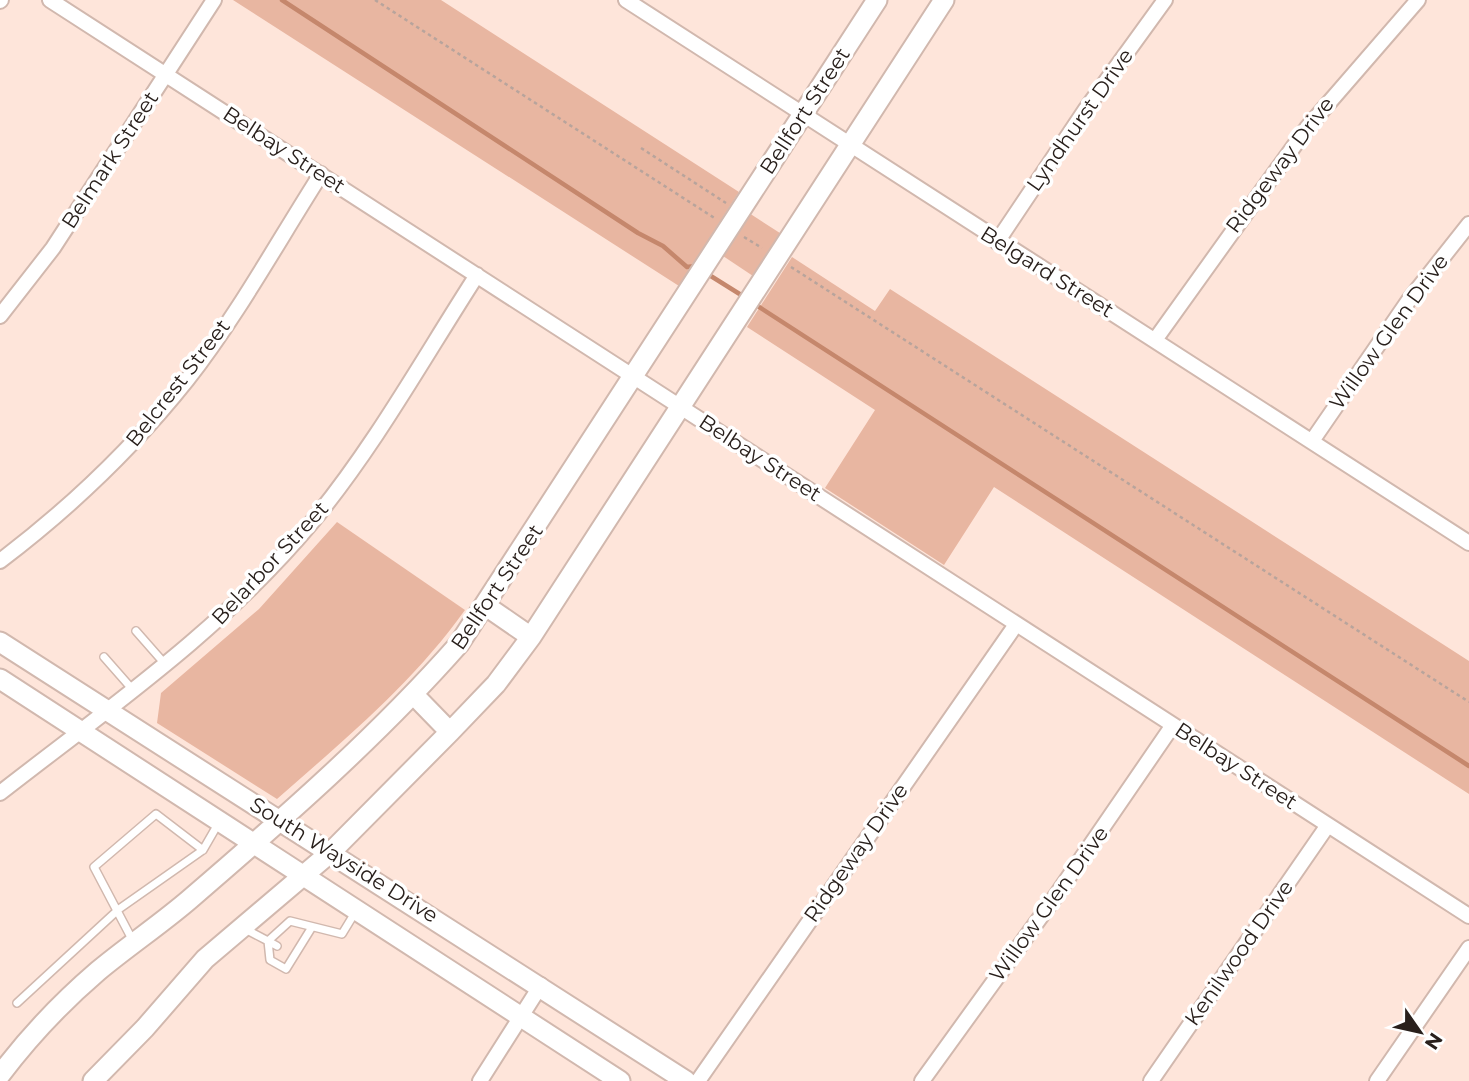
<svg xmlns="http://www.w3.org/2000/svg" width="1469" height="1081" font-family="Montserrat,sans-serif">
<rect width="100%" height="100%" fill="#fee5da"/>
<path fill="#e8b6a1" d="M 233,0 L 441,0 L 739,192 L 679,286 Z
M 749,213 L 783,235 L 756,278 L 723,256 Z
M 792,257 L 875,311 L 890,289 L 1469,661 L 1469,794 L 994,487 L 944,565 L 825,488 L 875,410 L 747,327 Z
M 337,522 L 465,610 C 413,683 344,740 277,799 L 157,723 L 161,693 L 259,609 Z"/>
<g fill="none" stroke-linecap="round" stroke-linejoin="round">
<path stroke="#c5876c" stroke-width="4.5" d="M 282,0 L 638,233 L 663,246 L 687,267 L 695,266
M 706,273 L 746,298
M 753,303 L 1469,766"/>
<defs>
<path id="lane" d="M 136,631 L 165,664
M 104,657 L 133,690
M 245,929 L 268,941 L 290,921 L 342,934 L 356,911
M 133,941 L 94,867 L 156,814 L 203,850
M 268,941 L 270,960 L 286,969 L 312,927
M 268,941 L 277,946
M 17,1003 L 119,909 L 203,850 L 218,824"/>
<path id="street" d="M 50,0 L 1469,916
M 626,0 L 1469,543
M 0,1 L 1,0
M 997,242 L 1086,109 L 1165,0
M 0,316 L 53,248 L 214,0
M 1155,340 L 1307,128 L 1418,0
M 1312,441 L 1409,300 L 1469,224
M 0,561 C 70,508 132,449 187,380 C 237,316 277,243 321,174
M 0,793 C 109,708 223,629 312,522 C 375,446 424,357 477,275
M 480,1081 L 541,985
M 698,1081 L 1015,626
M 922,1081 L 1055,897 L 1173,725
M 1151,1081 L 1328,825
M 1377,1081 L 1469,948"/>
<path id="secondary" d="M 486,606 L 531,637
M 0,642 L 686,1081
M 0,679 L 620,1081
M 414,695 L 450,732
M 0,1075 C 28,1038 63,1001 98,971 C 128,946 161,924 190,899 C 283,819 378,736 459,644 L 877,0
M 93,1081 L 145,1028 L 205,959 L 331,852 L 450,732 L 496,684 L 531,637 L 944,0"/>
</defs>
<use href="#lane" stroke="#d1b8ae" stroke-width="10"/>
<use href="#street" stroke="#d1b8ae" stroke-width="18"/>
<use href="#secondary" stroke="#d1b8ae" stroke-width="23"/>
<path stroke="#b8a49c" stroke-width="2.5" stroke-dasharray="3.5 3.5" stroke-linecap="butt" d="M 375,0 L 716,219
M 641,148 L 726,203
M 744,237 L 762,248
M 791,267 L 1469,702"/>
<use href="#lane" stroke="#fff" stroke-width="7"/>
<use href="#street" stroke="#fff" stroke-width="14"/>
<use href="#secondary" stroke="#fff" stroke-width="19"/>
</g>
<g text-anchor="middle" stroke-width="7" stroke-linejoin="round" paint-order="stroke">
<g font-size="21" fill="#29201c" stroke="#fff">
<text transform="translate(805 111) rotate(-57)" y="7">Bellfort Street</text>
<text transform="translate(1080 120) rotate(-55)" y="7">Lyndhurst Drive</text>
<text transform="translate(284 150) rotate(33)" y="7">Belbay Street</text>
<text transform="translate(110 160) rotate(-57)" y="7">Belmark Street</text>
<text transform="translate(1280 165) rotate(-53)" y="7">Ridgeway Drive</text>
<text transform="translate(1047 272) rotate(32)" y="7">Belgard Street</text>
<text transform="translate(1389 332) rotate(-54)" y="7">Willow Glen Drive</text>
<text transform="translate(178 383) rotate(-52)" y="7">Belcrest Street</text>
<text transform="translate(760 458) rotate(33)" y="7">Belbay Street</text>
<text transform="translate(270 563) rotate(-47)" y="7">Belarbor Street</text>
<text transform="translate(497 587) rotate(-56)" y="7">Bellfort Street</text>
<text transform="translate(1236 766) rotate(33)" y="7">Belbay Street</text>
<text transform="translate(856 853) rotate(-55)" y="7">Ridgeway Drive</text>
<text transform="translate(344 860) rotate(32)" y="7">South Wayside Drive</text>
<text transform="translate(1049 904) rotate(-54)" y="7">Willow Glen Drive</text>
<text transform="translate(1239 953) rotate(-55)" y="7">Kenilwood Drive</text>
</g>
</g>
<g transform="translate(1420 1032) rotate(124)" stroke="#ffffff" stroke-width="5" paint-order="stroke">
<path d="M0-5L12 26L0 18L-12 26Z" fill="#29201c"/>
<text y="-10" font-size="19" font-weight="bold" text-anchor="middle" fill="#29201c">N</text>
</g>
</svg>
